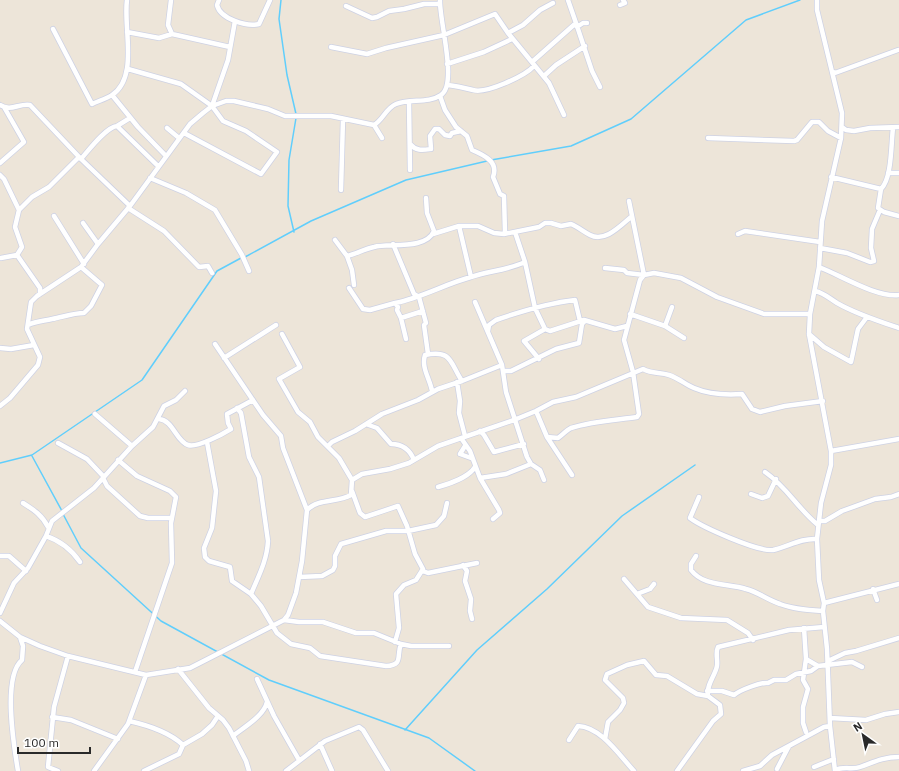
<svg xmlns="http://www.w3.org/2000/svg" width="899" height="771" font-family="'IBM Plex Sans',sans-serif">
<rect width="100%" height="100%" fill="#ede5d9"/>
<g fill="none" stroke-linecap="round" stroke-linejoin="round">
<path stroke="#60cefc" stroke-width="1.5" d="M 281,0 L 279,19 L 287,75 L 296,114
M 491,160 L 571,146 L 631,119 L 746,20 L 800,0
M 294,232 L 288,206 L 289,160 L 296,118
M 245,257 L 311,221 L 406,180 L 487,161
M 32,456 L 62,511
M 0,463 L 32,455 L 142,380 L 217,271 L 241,258
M 63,514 L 81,548 L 161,621 L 269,680 L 429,738 L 475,771
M 405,730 L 477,650 L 547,589 L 622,516 L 695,465"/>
<defs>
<path id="minor" d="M 171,0 L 168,25 L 172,34
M 219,0 L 217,5 C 220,19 247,27 259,24 L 270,0
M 568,0 L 576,23
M 817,0 L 817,10 L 842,113 L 841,138 L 822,221 L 819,267 L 810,314 L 809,334 L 831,451 L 831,465 L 821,503 L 817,539 L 819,580 L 824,603 L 823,611 L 827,649 L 830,726 L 835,771
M 620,5 L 625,3 L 623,0
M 346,6 L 372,18 L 377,17 L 389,11 L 404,9 L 424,4 L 440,4
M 577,27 L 583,23 L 587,23
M 53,29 L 92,104 C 98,101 106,99 112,95 C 139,77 123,28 127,0
M 127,32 L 159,38 L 172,34 L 230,47
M 508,33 L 549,83 L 564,115
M 331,47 L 367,54 L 386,48 L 444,35 L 495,14 L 508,33 L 523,25 L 540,10 L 553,3
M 532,62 L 576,23 L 592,71 L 600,87
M 447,64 L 484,52 L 512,39
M 128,69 L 181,84 L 212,106 L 223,121 L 246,131 L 277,152 L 261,174 L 184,133
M 833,72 L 835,73 L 898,50
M 544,76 L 556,65 L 585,46
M 448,85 C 457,86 465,88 473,90 C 486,94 525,76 534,66
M 112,95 L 138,127 L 166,156
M 440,96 L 445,110 L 456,127 L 467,136 L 472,150 C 484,155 499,162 493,177 L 500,194 L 504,196 L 505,233
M 409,102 L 410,170
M 0,105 C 11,112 19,103 30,105 L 81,159 L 130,206
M 212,106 L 228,60 L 235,21
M 374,125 L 382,138
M 117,126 L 130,118
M 842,127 L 846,130 L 854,131 L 870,128 L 899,127
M 167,128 L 179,138
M 708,138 L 794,141 L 797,140 L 812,122 L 819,122 L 828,131 L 841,138
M 410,144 C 416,151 422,150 431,149 L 430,136 L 435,129 L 439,129 L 445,135 L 450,136 L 452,133 L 461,131
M 81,159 C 88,151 106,127 117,126 L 158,166
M 0,163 L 24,142 L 4,107
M 888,173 L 899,173
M 0,175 L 4,179 L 19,210 L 15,227 L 22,247 L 17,255
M 831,177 L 881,189 L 878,208 L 884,212 L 899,216
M 150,178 L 186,193 L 215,210 L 242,255 L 249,271
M 881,189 C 892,179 891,143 893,128
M 341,190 L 343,119
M 128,208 L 164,231 L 199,267 L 208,266 L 212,273
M 19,210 L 32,197 L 49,187 L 79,157
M 54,216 L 84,264
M 83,223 L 98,244
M 459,226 L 471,277
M 515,232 L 525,262 L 535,308 L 545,329
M 433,234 L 459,226 L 478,226 L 494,233 L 504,234 L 539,227 L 545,223 L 551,223 L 561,226 L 571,224 C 578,227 584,232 590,235 C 605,243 621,225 631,217
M 738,234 L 745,231 L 820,242
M 335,240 L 347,256 L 352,270 L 354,285
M 393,244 L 414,294 L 419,297 L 426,323 L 424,325 L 428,354
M 820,248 L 847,253 L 870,262 L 874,261 L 871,248 L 872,229 L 880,210
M 347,256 C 356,254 364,249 374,247 C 390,243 426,250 434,231 L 427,213 L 426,198
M 1,258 L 17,255 L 40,288 L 40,294
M 819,267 C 840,275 877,298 899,295
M 605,268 L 624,270 L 627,273 L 644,275 L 654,273 L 681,278 L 717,297 L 764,314 L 810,314
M 349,288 L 363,309 L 370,310 L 395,303 L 398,307 L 397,310 L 401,318 L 423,311
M 815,291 C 824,293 829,298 837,303 C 856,314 878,321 899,328
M 475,302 L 502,365 L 506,392 L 527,457 L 531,464 L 540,470 L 544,480
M 395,303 C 421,298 445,284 471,277 C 489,271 508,270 525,262
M 630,314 L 665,326 L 672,307
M 401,318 L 406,339
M 28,325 C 36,321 43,321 52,319 C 63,317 73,313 84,313 L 91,306 L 102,285 L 81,267
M 665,326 L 684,338
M 488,331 L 489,325 L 496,320 C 522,311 548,303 575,300 L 580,321
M 282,334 L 300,367 L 279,379 L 298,412 L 310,422 L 318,437 L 339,458 L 352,480
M 809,334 L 824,347 L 851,362 L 858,329 L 867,317
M 0,348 L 11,349 L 34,345
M 224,358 L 276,325
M 539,359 L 524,341 L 545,329 L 550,331 L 584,320 L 615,329 L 627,326
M 504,371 L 511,371 L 556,349 L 579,343 L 582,324 L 585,321
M 457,382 L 460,401 L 459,413 L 465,436
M 432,391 C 430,379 421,368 425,355 C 452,349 450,363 462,381 L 502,365
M 0,406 L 10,398 L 38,365 L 40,357 L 27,329 L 31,302 L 37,296 L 81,267 L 98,244 L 130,206 L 190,124 L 203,113 L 212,106 L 226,101 L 234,101 L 268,109 L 285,116 L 331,116 L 374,125 C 383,120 386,108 396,104 C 410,98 428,104 441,95 C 458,84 439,20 440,0
M 237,408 L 241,413 L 249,457 L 259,477 L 268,541 C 267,561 258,577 251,594
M 536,411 L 547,437 L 572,475
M 95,414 L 132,446
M 159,419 C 173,420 176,441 188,445 C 197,448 223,434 231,429 L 228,423 L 227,414 L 253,400
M 366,424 L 377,428 L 391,444 C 402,444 410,450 414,460
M 480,431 L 484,435 L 494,452 L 524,444
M 547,437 L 558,438 C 562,435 567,430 571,428 C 592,421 616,420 637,417 L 639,414 L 633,372 L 624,340 L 640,280 L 644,275 L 629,201
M 461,438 L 470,451 L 480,478 L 499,510 L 500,513 L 493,519
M 207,442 L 216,491 L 212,528 L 204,548 L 205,557 L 209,561 L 230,567 L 232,581 L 251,594 L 261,606 L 277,633 L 291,644 L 310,648 L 320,656 L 386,666 C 404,665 396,656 401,644
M 58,443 L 87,459 L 104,477
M 328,446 L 332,442 L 355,431 L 382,414 L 418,400 L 438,389 L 462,381
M 465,446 L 460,454 L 471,458
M 831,451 L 899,439
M 118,460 L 137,476 L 170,491 L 176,497 L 171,523 L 172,563 L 135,672
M 765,472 C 787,487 798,509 818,525
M 103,478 L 107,486 L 140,516 L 148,518 L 172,518
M 480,478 L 506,474 L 531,464
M 438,487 C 449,484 469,477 475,467
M 352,491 L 360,513 L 365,517 L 398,506 L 407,526 L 415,554 L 423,569 L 416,580 L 404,585 L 396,594 L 399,628 L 395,642
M 751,494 L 762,498 L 768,496 L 776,479
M 699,497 L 690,518 C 702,527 758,552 773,550 C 788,547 800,538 817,539
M 23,503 C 34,510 42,515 48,527
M 307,510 C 319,498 337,503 351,495 L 352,480 L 362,474 L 390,469 L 409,463 L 438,446 L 514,420 L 536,411 L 553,402 L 576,397 L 643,369 C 652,374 660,372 669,375 C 678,378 685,384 694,388 C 708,394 727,395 742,394 L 752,409 L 760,412 L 785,406 L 823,401
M 819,521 L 825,521 L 842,511 L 875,499 L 891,497 L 899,494
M 46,536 C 61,541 71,549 80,562
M 0,556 L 9,556 L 26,571
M 696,556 L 691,564 L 691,570 C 704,587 728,583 746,589 C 758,592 768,600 780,604 C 793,609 808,610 823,611
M 463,565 L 467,571 L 465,581 L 471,599 L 470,611 L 472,619
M 423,571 L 428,573 L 477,563
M 299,577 L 322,576 L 333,570 L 335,566 L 335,556 L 341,544 L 386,531 L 408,531 L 436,525 L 444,516 L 447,503
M 624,579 L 648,607 L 681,618 L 727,620 L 748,633 L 753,640
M 873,589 L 877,600
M 637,594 L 650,589 L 654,584
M 824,603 L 899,584
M 0,613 L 14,583 L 28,568 L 46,536 L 52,521 L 94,488 L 132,446 L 153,427 L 164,406 L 176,400 L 185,391
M 284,620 L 299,622 L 323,622 L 356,633 L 374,633 L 401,644 L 411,646 L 449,646
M 0,621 L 20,637 L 40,646 L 68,656 L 146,675 L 190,668 L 284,620 L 288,615 L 296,593 L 302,561 L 307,510 L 283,448 L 281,436 L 263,415 L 215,344
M 804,628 L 806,659 L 803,680 L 808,689 L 803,707 L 803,723 L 806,732
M 806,659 L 818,666 L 852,662 L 862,667
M 828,661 L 845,653 L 856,651 L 899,638
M 178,669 L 209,708 L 223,720 L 229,728 L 246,761 L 249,771
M 257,679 L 274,716 L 299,760
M 707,691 L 722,691 L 734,695 C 740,690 761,682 768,683 L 774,680 L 786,680 L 796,674 L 811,671 L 818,666
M 52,717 L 71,720 L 118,739
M 830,718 L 866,720 L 885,714 L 899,712
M 129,721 C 147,725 169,732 183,745
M 233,736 C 244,727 264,716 267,702
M 605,739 L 608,722 L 620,710 L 624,703 L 623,698 L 605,680 L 607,674 L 627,665 L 644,661 L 656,675 L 667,676 L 697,694 L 708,696
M 569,740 L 578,726 C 601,727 619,755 634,771
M 320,744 L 332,771
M 814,767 L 834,759
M 777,769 L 789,746
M 835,770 C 844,766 853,770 860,767 C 874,762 883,757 899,757
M 18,771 C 14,747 2,677 22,660 L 23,646 L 20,637
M 58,771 L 48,767 L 54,707 L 68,656
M 94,771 L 128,724 L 146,675
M 144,771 L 179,754 L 183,745 L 202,734 L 212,725 L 218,716
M 286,771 L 325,741 L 359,727 L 363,730 L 388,771
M 677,771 L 713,721 L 721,714 L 720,705 L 708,696 C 706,685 715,676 717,666 C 718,659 715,653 718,647 L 789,630 L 824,627
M 743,771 L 760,766 L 772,755 L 824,727 L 830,726"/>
</defs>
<use href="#minor" stroke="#ced2e4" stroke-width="6"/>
<use href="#minor" stroke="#fff" stroke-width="4.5"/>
</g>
<g transform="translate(863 735) rotate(327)" stroke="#ffffff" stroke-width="3" paint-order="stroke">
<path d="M0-3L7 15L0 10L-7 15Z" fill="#292929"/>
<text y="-6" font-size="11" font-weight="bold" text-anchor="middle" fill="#292929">N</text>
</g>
<path d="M18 747v6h72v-6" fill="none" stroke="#292929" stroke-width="2"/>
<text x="24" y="747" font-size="12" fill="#292929" stroke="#ffffff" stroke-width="3" paint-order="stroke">100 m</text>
</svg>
